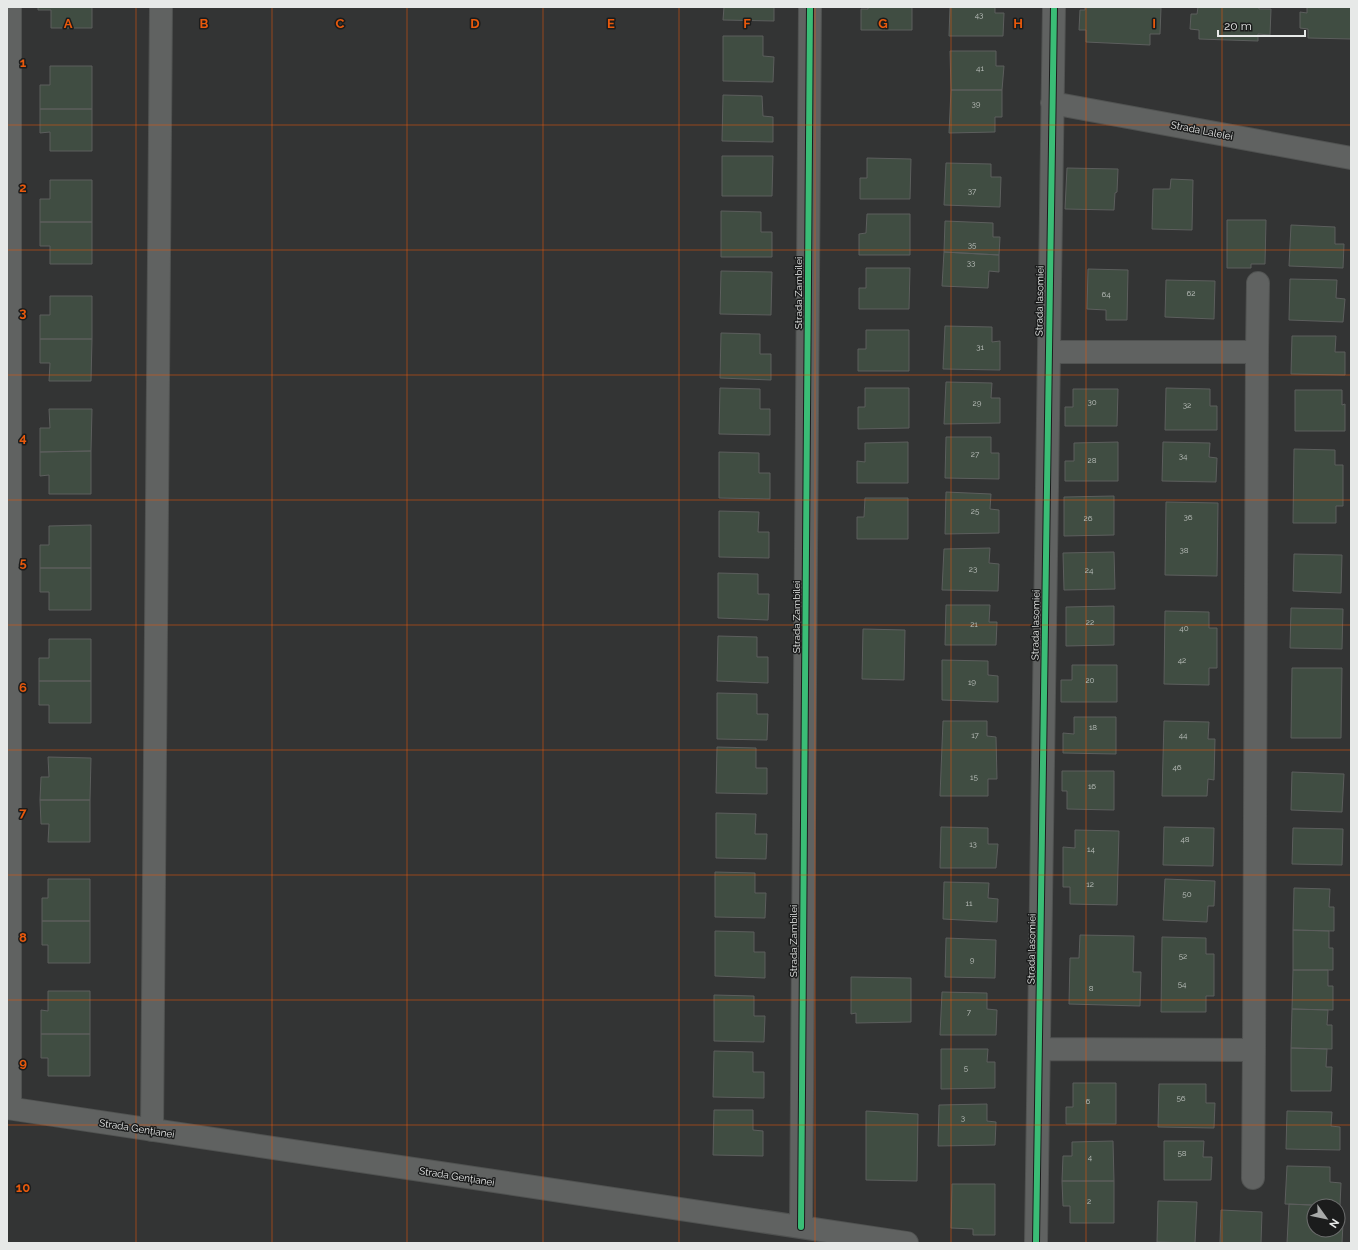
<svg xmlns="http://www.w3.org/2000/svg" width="1358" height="1250" font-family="Raleway,sans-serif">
<rect width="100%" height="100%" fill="#333434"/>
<path fill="#404d42" stroke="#5c5e5d" d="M 38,7 L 92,7 L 92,28 L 51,28 L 51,10 L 38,10 Z
M 724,7 L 774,7 L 774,21 L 723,20 Z
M 868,7 L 912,7 L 912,30 L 861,30 L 861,9 L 868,9 Z
M 950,7 L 995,7 L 995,13 L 1004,13 L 1003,36 L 949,36 Z
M 1085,7 L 1161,8 L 1160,34 L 1150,34 L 1150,45 L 1086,42 L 1086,30 L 1079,30 L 1080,10 L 1085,10 Z
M 1198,7 L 1259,7 L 1259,9 L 1271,9 L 1270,35 L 1258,34 L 1258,41 L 1199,39 L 1199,30 L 1190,29 L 1191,14 L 1197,14 Z
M 1307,7 L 1351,7 L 1351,39 L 1308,38 L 1308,29 L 1300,28 L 1300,12 L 1307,13 Z
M 723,36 L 763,36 L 763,56 L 774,57 L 773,82 L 723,81 Z
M 950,51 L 996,51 L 996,66 L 1004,66 L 1002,90 L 951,90 Z
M 50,66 L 92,66 L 92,109 L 40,109 L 40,85 L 50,85 Z
M 951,90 L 1002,90 L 1002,117 L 995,117 L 995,132 L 949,133 Z
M 723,95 L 762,96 L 763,116 L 773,117 L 773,142 L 722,141 Z
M 40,109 L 92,109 L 92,151 L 50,151 L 50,132 L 40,133 Z
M 722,156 L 773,156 L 772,196 L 722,196 Z
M 867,158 L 911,159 L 910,199 L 860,199 L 860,178 L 867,178 Z
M 946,163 L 991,164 L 991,177 L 1001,177 L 1000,207 L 944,205 Z
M 1067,168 L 1118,169 L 1117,192 L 1115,193 L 1114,210 L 1065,209 Z
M 1171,179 L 1193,180 L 1192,230 L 1152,229 L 1153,189 L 1170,189 Z
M 50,180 L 92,180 L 92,222 L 40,222 L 40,199 L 50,199 Z
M 721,211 L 761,212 L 761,232 L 772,232 L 772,257 L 721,257 Z
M 867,214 L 910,214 L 910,255 L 859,255 L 859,234 L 866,233 Z
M 1227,220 L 1266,220 L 1265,264 L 1251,264 L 1251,268 L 1227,268 Z
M 945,221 L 993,223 L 993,237 L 1000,237 L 999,255 L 944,252 Z
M 40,222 L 92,222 L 92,264 L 50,264 L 50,246 L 40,246 Z
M 1291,225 L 1335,227 L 1335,244 L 1344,244 L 1343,268 L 1289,266 Z
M 944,252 L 999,255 L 999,272 L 989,271 L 988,288 L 942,286 Z
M 866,268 L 910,268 L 909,309 L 859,309 L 859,288 L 866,288 Z
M 1088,269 L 1128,270 L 1127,320 L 1106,320 L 1106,310 L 1087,309 Z
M 721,271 L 772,272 L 771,315 L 720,314 Z
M 1290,279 L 1337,280 L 1336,298 L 1345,299 L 1343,322 L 1289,320 Z
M 1166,280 L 1215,281 L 1214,319 L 1165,317 Z
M 50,296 L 92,296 L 92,339 L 40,339 L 40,315 L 50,315 Z
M 945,326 L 992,327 L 992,342 L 1000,341 L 1000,370 L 943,369 Z
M 866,330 L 909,330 L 909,371 L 858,371 L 858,349 L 866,349 Z
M 721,333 L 760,334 L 760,354 L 771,354 L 771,380 L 720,378 Z
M 1292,336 L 1336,336 L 1335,352 L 1345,352 L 1345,375 L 1291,374 Z
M 40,339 L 92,339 L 91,381 L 49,381 L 50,363 L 40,363 Z
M 946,382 L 992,383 L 991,398 L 1000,398 L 1000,423 L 944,424 Z
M 720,388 L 760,389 L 760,409 L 770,409 L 770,435 L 719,434 Z
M 865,388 L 909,388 L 909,428 L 858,429 L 858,407 L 865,407 Z
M 1166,388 L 1210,389 L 1210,406 L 1217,406 L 1217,430 L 1165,430 Z
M 1073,389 L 1118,389 L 1117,426 L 1065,426 L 1065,407 L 1073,407 Z
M 1295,390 L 1342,390 L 1342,405 L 1345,404 L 1345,431 L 1295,431 Z
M 49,409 L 92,409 L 91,451 L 40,452 L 40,428 L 50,428 Z
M 946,437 L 991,437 L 991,453 L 999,453 L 999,479 L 945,478 Z
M 908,442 L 908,483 L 857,483 L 857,461 L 865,462 L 865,443 Z
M 1118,442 L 1118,481 L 1065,481 L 1065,461 L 1074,461 L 1074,443 Z
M 1163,442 L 1210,443 L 1209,457 L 1217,458 L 1216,482 L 1162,481 Z
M 1294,449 L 1335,450 L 1335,465 L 1343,465 L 1343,506 L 1336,506 L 1336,523 L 1293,523 Z
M 91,451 L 91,494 L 49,494 L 49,475 L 40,476 L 40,452 Z
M 719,452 L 759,453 L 759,473 L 770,473 L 770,499 L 719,498 Z
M 946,492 L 991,494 L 990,509 L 999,510 L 999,533 L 945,534 Z
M 1114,496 L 1114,535 L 1064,536 L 1064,497 Z
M 865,498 L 908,498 L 908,539 L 857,539 L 857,517 L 864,517 Z
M 1166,502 L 1218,503 L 1217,576 L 1165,575 Z
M 719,511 L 759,512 L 758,532 L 769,532 L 769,558 L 719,557 Z
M 91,525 L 91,568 L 40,568 L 40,545 L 49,545 L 49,526 Z
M 990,548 L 989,563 L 999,564 L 998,591 L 942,590 L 944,549 Z
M 1114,552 L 1115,589 L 1064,590 L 1063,553 Z
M 1294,554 L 1342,555 L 1341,593 L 1293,591 Z
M 40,568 L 91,568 L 91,610 L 49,610 L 49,592 L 40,592 Z
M 718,573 L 758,574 L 758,594 L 769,594 L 768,620 L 718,618 Z
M 946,605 L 990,605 L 989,622 L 997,622 L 996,645 L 945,645 Z
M 1114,606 L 1114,645 L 1066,646 L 1066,607 Z
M 1291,608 L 1343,609 L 1342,649 L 1290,648 Z
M 1165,611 L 1209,612 L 1209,628 L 1217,628 L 1217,668 L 1209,668 L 1209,685 L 1164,684 Z
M 863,629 L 905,630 L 904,680 L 862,679 Z
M 718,636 L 757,637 L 757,657 L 768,657 L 768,683 L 717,681 Z
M 49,639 L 91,639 L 91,681 L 39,681 L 39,658 L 49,658 Z
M 942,660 L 988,661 L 988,675 L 998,676 L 998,702 L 942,700 Z
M 1072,665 L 1117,665 L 1117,702 L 1061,702 L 1061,680 L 1072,680 Z
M 1292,668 L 1342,668 L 1341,738 L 1291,738 Z
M 39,681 L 91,681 L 91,723 L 49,723 L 49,705 L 39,705 Z
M 717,693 L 757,694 L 757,714 L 768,714 L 767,740 L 717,739 Z
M 1074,717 L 1116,717 L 1116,754 L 1063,753 L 1063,733 L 1074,734 Z
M 943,721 L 987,721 L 987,736 L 996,737 L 997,779 L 988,779 L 988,796 L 940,796 Z
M 1164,721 L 1209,722 L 1208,739 L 1215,739 L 1214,780 L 1208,779 L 1207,796 L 1162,796 Z
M 717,747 L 756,748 L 756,768 L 767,768 L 767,794 L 716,793 Z
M 48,757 L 91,758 L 90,800 L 40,800 L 41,777 L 49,777 Z
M 1062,771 L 1114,771 L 1114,810 L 1067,809 L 1067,791 L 1062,791 Z
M 1292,772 L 1344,774 L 1342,812 L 1291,810 Z
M 40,800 L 90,800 L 90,842 L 48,842 L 49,824 L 41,824 Z
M 716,813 L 756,814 L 755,834 L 767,834 L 766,859 L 716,858 Z
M 941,827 L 988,828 L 988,844 L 998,844 L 996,868 L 940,868 Z
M 1164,827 L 1214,828 L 1213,866 L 1163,865 Z
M 1293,828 L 1343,829 L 1342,865 L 1292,864 Z
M 1075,830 L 1119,831 L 1117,905 L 1070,904 L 1070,887 L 1063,887 L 1063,847 L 1075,848 Z
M 715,872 L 755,873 L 755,893 L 766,893 L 765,918 L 715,917 Z
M 48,879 L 90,879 L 90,921 L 42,921 L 42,898 L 48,898 Z
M 1165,879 L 1215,881 L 1214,906 L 1208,906 L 1207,922 L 1163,920 Z
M 944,882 L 989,883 L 988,898 L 998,899 L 997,922 L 943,919 Z
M 1294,888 L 1330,889 L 1329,907 L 1334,907 L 1334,931 L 1293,930 Z
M 42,921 L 90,921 L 90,963 L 48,963 L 48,945 L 42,945 Z
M 1293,930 L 1329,931 L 1329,948 L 1333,948 L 1333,970 L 1293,970 Z
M 715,931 L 754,932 L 754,952 L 765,952 L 765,978 L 715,976 Z
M 1080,935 L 1134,936 L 1133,972 L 1141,972 L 1140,1006 L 1069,1004 L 1070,958 L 1079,958 Z
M 1162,937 L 1206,938 L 1206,954 L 1214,954 L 1214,996 L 1206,996 L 1206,1012 L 1161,1012 Z
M 946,938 L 996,940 L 995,978 L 945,977 Z
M 1293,970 L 1328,970 L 1328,986 L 1333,986 L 1333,1010 L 1292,1009 Z
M 851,977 L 911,978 L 911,1022 L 856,1023 L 856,1013 L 851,1014 Z
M 48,991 L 90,991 L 90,1034 L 41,1034 L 41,1010 L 48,1011 Z
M 942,992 L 987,993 L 987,1009 L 997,1010 L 996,1035 L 940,1035 Z
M 714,995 L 754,996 L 754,1016 L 765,1016 L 764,1042 L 714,1041 Z
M 1292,1009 L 1328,1010 L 1327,1025 L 1332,1025 L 1332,1049 L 1291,1048 Z
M 41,1034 L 90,1034 L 90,1076 L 48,1076 L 48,1058 L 41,1058 Z
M 1291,1048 L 1327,1049 L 1326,1067 L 1332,1067 L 1331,1091 L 1291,1091 Z
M 941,1049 L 988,1049 L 987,1062 L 995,1062 L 995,1088 L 941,1089 Z
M 714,1051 L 753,1052 L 753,1072 L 764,1072 L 764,1098 L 713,1097 Z
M 1073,1083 L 1116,1083 L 1116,1124 L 1066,1124 L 1066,1107 L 1073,1107 Z
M 1159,1084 L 1206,1084 L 1206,1103 L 1215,1103 L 1214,1128 L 1158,1127 Z
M 987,1104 L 987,1121 L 996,1122 L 995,1145 L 938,1146 L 939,1105 Z
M 714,1110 L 753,1110 L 753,1130 L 763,1131 L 763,1156 L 713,1155 Z
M 866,1111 L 918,1114 L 917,1181 L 866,1180 Z
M 1287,1111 L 1332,1112 L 1331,1126 L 1340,1127 L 1340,1150 L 1286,1149 Z
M 1113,1141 L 1114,1181 L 1062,1181 L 1063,1156 L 1072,1156 L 1072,1142 Z
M 1164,1141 L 1204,1141 L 1203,1157 L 1212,1157 L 1211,1180 L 1164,1180 Z
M 1287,1166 L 1330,1167 L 1330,1182 L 1341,1183 L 1340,1206 L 1285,1204 Z
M 1062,1181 L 1114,1181 L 1114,1223 L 1070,1223 L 1070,1206 L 1063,1206 Z
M 952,1184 L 995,1184 L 995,1235 L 973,1235 L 973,1229 L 951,1228 Z
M 1158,1201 L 1197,1202 L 1195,1243 L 1157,1242 Z
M 1289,1204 L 1332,1206 L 1314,1206 L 1314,1230 L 1338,1230 L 1338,1223 L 1343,1223 L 1342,1243 L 1287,1243 Z
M 1221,1210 L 1262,1212 L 1261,1243 L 1220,1243 Z"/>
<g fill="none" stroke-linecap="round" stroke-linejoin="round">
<defs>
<path id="minor" d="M 1052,103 L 1351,158
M 1257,352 L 1258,283
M 1039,1049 L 1254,1050 L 1257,352 L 1049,352
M 7,1108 L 907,1243
M 10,1108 L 10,7
M 152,1130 L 161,7
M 1253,1178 L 1254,1050
M 801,1227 L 810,7
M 1036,1243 L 1054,7"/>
</defs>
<use href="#minor" stroke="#505251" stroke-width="24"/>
<use href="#minor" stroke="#606261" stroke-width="22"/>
<defs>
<path id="cycleway" d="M 801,1227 L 810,7
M 1036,1243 L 1054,7"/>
</defs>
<use href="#cycleway" stroke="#1b1c1c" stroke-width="8"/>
<use href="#cycleway" stroke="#3abd76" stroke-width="6"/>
</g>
<path fill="none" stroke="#e8590c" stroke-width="1" stroke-opacity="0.55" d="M 136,7 L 136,1243M 272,7 L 272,1243M 407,7 L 407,1243M 543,7 L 543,1243M 679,7 L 679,1243M 815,7 L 815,1243M 951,7 L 951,1243M 1086,7 L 1086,1243M 1222,7 L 1222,1243M 7,125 L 1351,125M 7,250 L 1351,250M 7,375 L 1351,375M 7,500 L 1351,500M 7,625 L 1351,625M 7,750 L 1351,750M 7,875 L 1351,875M 7,1000 L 1351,1000M 7,1125 L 1351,1125"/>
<g text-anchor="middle" stroke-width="3" stroke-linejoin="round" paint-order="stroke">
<g font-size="8" fill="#bdc2be">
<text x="979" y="18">43</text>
<text x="980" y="71">41</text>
<text x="976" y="107">39</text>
<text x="972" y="194">37</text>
<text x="972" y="248">35</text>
<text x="971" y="266">33</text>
<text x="1191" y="296">62</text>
<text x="1106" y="297">64</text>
<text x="980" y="350">31</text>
<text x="1092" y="405">30</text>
<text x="977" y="406">29</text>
<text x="1187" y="408">32</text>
<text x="975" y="457">27</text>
<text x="1183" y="459">34</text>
<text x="1092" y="463">28</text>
<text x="975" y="514">25</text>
<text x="1188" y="520">36</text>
<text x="1088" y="521">26</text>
<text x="1184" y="553">38</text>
<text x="973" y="572">23</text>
<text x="1089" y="573">24</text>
<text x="1090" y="625">22</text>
<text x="974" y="627">21</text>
<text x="1184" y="631">40</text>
<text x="1182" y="663">42</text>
<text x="1090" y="683">20</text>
<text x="972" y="685">19</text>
<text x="1093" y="730">18</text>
<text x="975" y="738">17</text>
<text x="1183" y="738">44</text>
<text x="1177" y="770">46</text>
<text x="974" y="780">15</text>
<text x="1092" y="789">16</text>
<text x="1185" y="842">48</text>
<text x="973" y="847">13</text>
<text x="1091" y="852">14</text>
<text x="1090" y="887">12</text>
<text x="1187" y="897">50</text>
<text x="969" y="906">11</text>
<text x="1183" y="959">52</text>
<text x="972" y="963">9</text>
<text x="1182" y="987">54</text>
<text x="1091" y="991">8</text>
<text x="969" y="1015">7</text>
<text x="966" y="1071">5</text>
<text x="1181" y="1101">56</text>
<text x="1088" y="1104">6</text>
<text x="963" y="1121">3</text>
<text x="1182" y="1156">58</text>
<text x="1090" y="1160">4</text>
<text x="1089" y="1204">2</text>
</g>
<g font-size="10" fill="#e7e9e8" stroke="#1b1c1c">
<text transform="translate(1202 130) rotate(11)" y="4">Strada Lalelei</text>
<text transform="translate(798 293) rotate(-90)" y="4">Strada Zambilei</text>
<text transform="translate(1039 301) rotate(-89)" y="4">Strada Iasomiei</text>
<text transform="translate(796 617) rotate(-90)" y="4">Strada Zambilei</text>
<text transform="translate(1035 625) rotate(-89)" y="4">Strada Iasomiei</text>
<text transform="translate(793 941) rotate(-90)" y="4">Strada Zambilei</text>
<text transform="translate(1031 949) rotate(-89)" y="4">Strada Iasomiei</text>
<text transform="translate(137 1128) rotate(9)" y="4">Strada Gențianei</text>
<text transform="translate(457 1176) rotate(9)" y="4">Strada Gențianei</text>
</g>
</g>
<g font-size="13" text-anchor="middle" font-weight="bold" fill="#e8590c" stroke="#1b1c1c" stroke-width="3" stroke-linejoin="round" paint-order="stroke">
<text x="68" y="28">A</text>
<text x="204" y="28">B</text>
<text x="340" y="28">C</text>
<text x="475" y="28">D</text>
<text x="611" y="28">E</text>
<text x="747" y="28">F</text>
<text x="883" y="28">G</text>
<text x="1018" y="28">H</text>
<text x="1154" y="28">I</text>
<text x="23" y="67">1</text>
<text x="23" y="192">2</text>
<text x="23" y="317">3</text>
<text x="23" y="442">4</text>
<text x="23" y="567">5</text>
<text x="23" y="692">6</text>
<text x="23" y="817">7</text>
<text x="23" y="942">8</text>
<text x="23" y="1067">9</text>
<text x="23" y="1192">10</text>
</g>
<rect width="1358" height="1250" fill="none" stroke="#e7e9e8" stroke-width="16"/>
<g transform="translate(1326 1218) rotate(123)"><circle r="19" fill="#1b1c1c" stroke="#6d6e6e"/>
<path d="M0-3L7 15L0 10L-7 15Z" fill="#a8aaa9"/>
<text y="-6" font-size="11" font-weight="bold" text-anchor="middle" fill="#e7e9e8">N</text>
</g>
<path d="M1218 30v6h87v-6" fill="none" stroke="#e7e9e8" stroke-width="2"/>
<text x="1224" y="30" font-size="12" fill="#e7e9e8" stroke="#1b1c1c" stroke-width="3" paint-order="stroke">20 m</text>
</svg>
